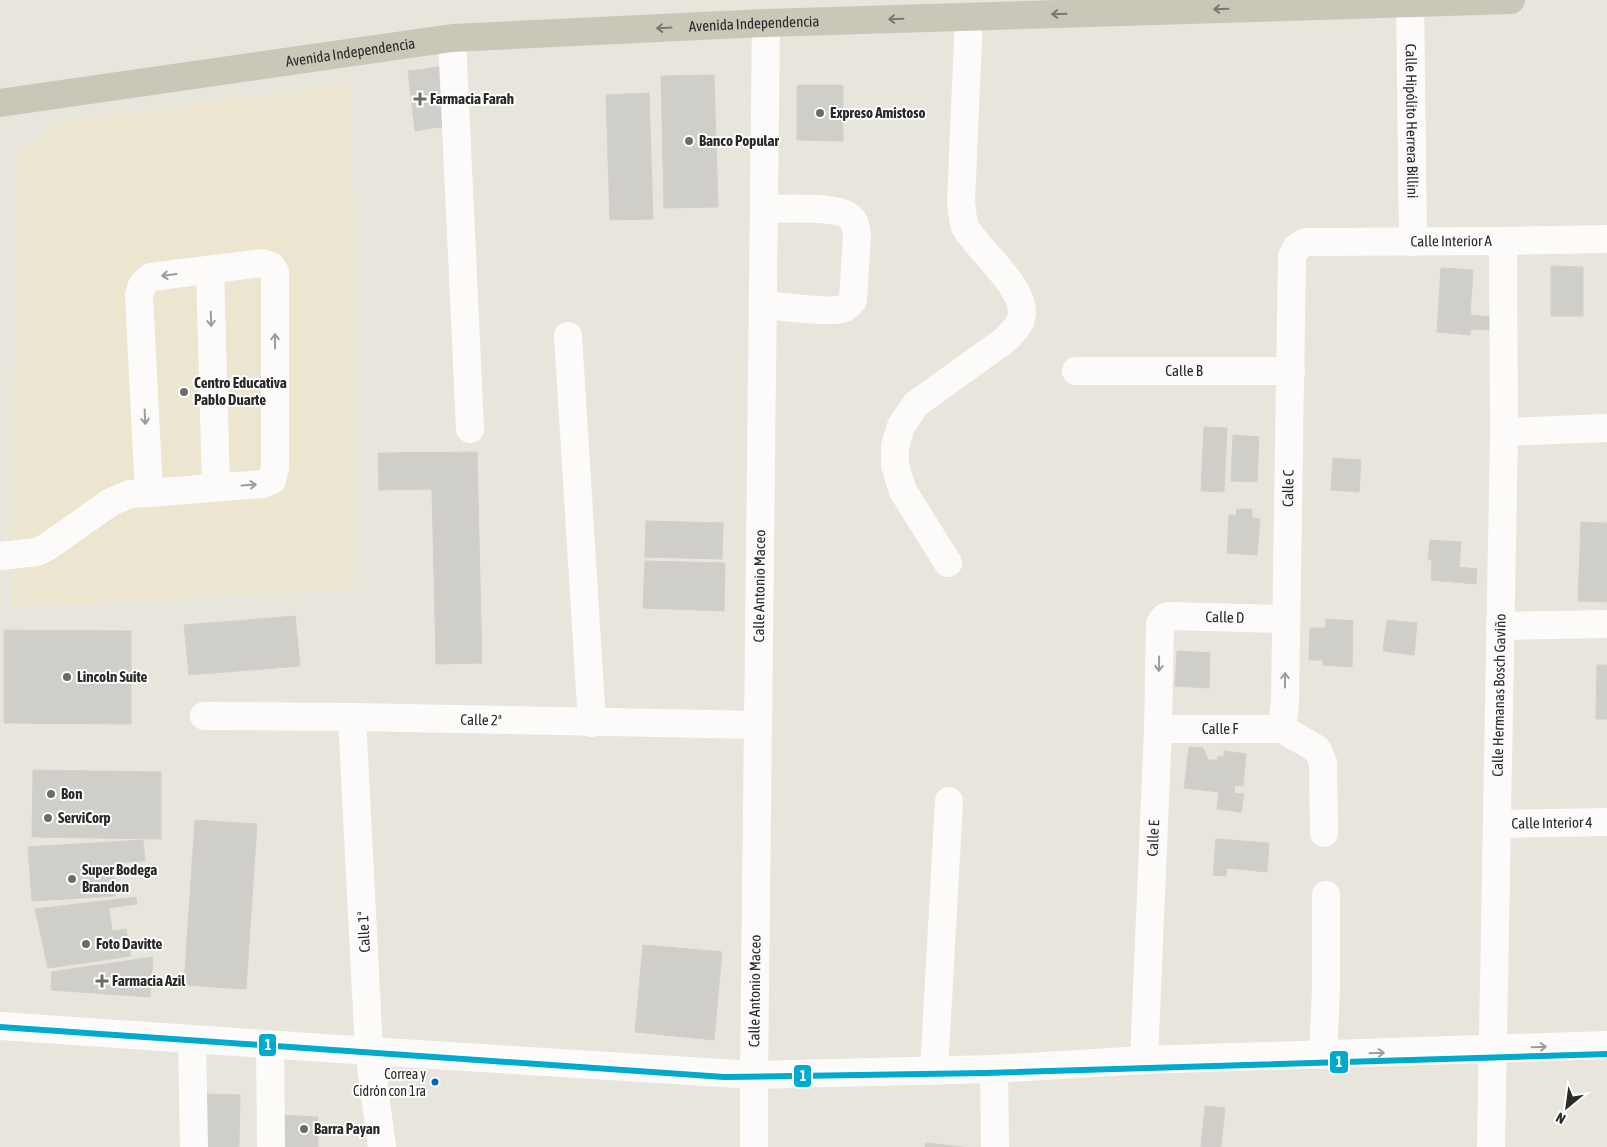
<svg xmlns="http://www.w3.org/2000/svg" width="1607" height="1147" font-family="'Asap Condensed',sans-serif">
<rect width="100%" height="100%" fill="#e8e5dd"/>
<path fill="#ece6d1" d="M 350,83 L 353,193 L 354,590 L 11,607 L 17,158 L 55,123 Z"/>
<path fill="#d0cec9" stroke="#d3d0ca" d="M 445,66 L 452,126 L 432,128 L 425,69 Z
M 425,69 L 432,128 L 415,131 L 408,71 Z
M 714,75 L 718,207 L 664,208 L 661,76 Z
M 797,85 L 843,85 L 843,141 L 797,140 Z
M 649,93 L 653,219 L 610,220 L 606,95 Z
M 1551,266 L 1583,267 L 1583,316 L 1551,316 Z
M 1441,268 L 1473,270 L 1470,315 L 1491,317 L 1490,330 L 1471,329 L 1470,335 L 1437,332 Z
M 1204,427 L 1227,428 L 1224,492 L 1201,491 Z
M 1233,435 L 1259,437 L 1257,482 L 1231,481 Z
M 477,452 L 482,663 L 436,664 L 432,489 L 379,490 L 378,453 Z
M 1333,458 L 1361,460 L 1359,492 L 1331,490 Z
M 1237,509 L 1252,509 L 1252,518 L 1260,519 L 1257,555 L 1227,553 L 1229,515 L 1236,516 Z
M 646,521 L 723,523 L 722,559 L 645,557 Z
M 1581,522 L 1607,523 L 1607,602 L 1578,601 Z
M 1430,540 L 1461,542 L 1459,567 L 1477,569 L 1476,584 L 1431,580 L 1432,560 L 1428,560 Z
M 645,561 L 725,563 L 724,611 L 643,608 Z
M 295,616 L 300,666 L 189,675 L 184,625 Z
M 1326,619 L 1353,621 L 1352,667 L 1323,665 L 1323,660 L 1309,660 L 1310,628 L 1325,628 Z
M 1387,620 L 1417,623 L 1414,655 L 1383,651 Z
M 4,630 L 131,631 L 131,724 L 4,723 Z
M 1177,651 L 1210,653 L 1209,688 L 1175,686 Z
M 1597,665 L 1607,665 L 1607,719 L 1596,719 Z
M 1189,747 L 1203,748 L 1208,760 L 1217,760 L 1218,756 L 1224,757 L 1224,751 L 1246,754 L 1243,786 L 1235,785 L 1234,793 L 1244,794 L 1241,812 L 1217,809 L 1219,792 L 1184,788 Z
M 33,770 L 161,772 L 161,839 L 32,837 Z
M 195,820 L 257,824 L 246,989 L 184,985 Z
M 1216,839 L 1269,843 L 1267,872 L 1227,868 L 1226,876 L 1213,875 Z
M 143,840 L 145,861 L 113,863 L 115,896 L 32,901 L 28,847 Z
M 136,897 L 137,904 L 109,908 L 112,931 L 126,929 L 131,956 L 48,968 L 35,909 Z
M 643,945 L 722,952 L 714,1040 L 635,1032 Z
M 153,957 L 150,997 L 51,990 L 52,972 Z
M 207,1094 L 240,1095 L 239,1147 L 207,1147 Z
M 1205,1106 L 1225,1108 L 1221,1147 L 1201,1147 Z
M 279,1115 L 318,1117 L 318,1147 L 278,1147 Z
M 926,1143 L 963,1147 L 925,1147 Z"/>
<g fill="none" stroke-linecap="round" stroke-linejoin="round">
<g stroke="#fcfbfa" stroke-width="28">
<path id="s1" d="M 1410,0 L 1413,242"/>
<path d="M 452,38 L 470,429"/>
<path d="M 210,270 L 216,487"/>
<path d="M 763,305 C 779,306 833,314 845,308 C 848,306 851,303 853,300 L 857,234 C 856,227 855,222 850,217 C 837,205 782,209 764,209"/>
<path d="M 568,336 L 592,723"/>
<path id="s2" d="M 1076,371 L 1291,371"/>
<path d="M 1504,432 L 1607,428"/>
<path d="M 0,556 L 37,552 L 47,547 L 111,502 L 130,494 L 149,493 L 263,484 L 272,480 L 275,468 L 275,272 L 271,266 L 262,263 L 151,277 L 142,285 L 139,295 L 149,493"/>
<path d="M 948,563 L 903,491 L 895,466 L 895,446 L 901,426 L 916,404 L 1005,340 C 1012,333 1021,325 1022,314 C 1024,286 979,251 965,227 C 962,219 962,208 961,200 L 969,17"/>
<path d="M 1500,626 L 1607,624"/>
<path d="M 204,716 L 352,717 L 758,725"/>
<path d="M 352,717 L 369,1051 L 382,1147"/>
<path id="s3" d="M 1158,729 L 1282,729"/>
<path id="s4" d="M 1282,729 L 1285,702 L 1292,256 L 1297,247 L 1306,242 L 1503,241 L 1607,239"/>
<path d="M 1282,729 L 1317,749 L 1323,762 L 1324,833"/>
<path id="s5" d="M 1497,824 L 1607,822"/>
<path d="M 0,1026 L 369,1051 L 754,1075 L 994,1069 L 1144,1060 L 1607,1045"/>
<path d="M 192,1039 L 194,1147"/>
<path d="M 270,1045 L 271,1147"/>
<path d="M 1323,1055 L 1326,990 L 1326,895"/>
<path id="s6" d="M 1144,1060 L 1158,729 L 1160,623 L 1165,617 L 1170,616 L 1285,619"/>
<path d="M 994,1069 L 995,1147"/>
<path d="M 934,1071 L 949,801"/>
<path id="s7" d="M 754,1147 L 754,1075 L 766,23"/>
<path id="s8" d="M 1491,1147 L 1504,432 L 1503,241"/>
</g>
<path stroke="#cac7b8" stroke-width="28" id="s9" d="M 0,103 L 452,38 L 766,23 L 1511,0"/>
<defs>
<path id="metro-1" d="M 0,1027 L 724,1077 L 986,1073 L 1607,1054"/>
</defs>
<use href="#metro-1" stroke="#fff" stroke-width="10"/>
<use href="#metro-1" stroke="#00a9ce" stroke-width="6"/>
</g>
<defs><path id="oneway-shaft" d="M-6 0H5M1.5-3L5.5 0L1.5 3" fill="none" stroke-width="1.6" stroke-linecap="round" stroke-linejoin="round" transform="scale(1.25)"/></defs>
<g stroke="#7a7870">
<use href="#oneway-shaft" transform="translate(1221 9) rotate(178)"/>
<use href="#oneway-shaft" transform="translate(1059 14) rotate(178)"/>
<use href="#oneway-shaft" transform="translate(896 19) rotate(178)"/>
<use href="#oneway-shaft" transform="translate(664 28) rotate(177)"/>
</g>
<g stroke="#9d9c9c">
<use href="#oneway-shaft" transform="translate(169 275) rotate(173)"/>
<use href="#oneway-shaft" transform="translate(211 319) rotate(88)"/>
<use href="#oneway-shaft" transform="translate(275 341) rotate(-90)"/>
<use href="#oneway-shaft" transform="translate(145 417) rotate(87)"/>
<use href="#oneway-shaft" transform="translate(249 485) rotate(-4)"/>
<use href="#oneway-shaft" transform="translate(1159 664) rotate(91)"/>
<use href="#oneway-shaft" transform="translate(1285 680) rotate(-90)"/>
<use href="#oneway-shaft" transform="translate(1539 1047) rotate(-2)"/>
<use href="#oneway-shaft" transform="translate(1377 1053) rotate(-2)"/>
</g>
<g fill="#6c6b68" stroke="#fff" stroke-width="2">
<path d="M417.5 91.5h5v5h5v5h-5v5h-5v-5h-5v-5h5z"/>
<circle cx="820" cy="113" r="5"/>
<circle cx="689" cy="141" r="5"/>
<circle cx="184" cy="392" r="5"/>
<circle cx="67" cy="677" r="5"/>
<circle cx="51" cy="794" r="5"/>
<circle cx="48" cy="818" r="5"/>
<circle cx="72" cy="879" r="5"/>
<circle cx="86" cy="944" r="5"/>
<path d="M99.5 973.5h5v5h5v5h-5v5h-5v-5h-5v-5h5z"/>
<circle cx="304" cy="1129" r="5"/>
</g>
<circle fill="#0065bd" stroke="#fff" stroke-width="2" cx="435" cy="1082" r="4.5"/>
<g text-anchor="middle" stroke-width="4" stroke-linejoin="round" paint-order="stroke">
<g font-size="14" fill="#292929" stroke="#fff" text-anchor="end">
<text x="426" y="1079">Correa y<tspan x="426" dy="17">Cidrón con 1ra</tspan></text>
</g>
<g font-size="15" fill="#292929" stroke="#fff">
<text dy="5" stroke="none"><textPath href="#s9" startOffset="759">Avenida Independencia</textPath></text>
<text dy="5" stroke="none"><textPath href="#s9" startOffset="354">Avenida Independencia</textPath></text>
<text dy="5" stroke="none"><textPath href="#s1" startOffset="121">Calle Hipólito Herrera Billini</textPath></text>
<text dy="5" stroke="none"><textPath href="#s4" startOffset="639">Calle Interior A</textPath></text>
<text dy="5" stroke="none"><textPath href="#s2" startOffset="108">Calle B</textPath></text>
<text dy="5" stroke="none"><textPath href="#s4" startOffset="241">Calle C</textPath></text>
<text dy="5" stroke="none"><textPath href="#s7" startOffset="561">Calle Antonio Maceo</textPath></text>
<text dy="5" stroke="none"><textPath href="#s6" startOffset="505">Calle D</textPath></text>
<text dy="5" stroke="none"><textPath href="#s8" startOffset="452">Calle Hermanas Bosch Gaviño</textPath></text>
<text transform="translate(481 720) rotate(1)" y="5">Calle 2ª</text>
<text dy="5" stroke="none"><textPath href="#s3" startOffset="62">Calle F</textPath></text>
<text dy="5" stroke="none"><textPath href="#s5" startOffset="55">Calle Interior 4</textPath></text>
<text dy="5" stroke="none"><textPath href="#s6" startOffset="222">Calle E</textPath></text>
<text transform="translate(364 932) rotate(-93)" y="5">Calle 1ª</text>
<text dy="5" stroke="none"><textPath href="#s7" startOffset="156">Calle Antonio Maceo</textPath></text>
</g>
<g font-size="15" font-weight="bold" fill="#292929" stroke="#fff" text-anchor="start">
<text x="430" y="104">Farmacia Farah</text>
<text x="830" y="118">Expreso Amistoso</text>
<text x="699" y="146">Banco Popular</text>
<text x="194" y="388">Centro Educativa<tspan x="194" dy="17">Pablo Duarte</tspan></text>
<text x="77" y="682">Lincoln Suite</text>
<text x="61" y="799">Bon</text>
<text x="58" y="823">ServiCorp</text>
<text x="82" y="875">Super Bodega<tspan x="82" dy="17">Brandon</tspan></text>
<text x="96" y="949">Foto Davitte</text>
<text x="112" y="986">Farmacia Azil</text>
<text x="314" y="1134">Barra Payan</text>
</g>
</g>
<g stroke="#fff" stroke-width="2">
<rect x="258" y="1033" width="19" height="24" rx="5" fill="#00a9ce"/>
<rect x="1329" y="1050" width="20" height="24" rx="5" fill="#00a9ce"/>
<rect x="793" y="1064" width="19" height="24" rx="5" fill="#00a9ce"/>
</g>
<g font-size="14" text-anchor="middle" font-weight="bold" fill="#fff">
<text x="268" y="1050">1</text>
<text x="1339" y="1067">1</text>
<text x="803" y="1081">1</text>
</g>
<g transform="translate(1567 1107) rotate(209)" stroke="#ffffff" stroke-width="4" paint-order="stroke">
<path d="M0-4L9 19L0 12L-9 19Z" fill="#292929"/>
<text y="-8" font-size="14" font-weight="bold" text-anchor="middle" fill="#292929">N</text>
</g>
</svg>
